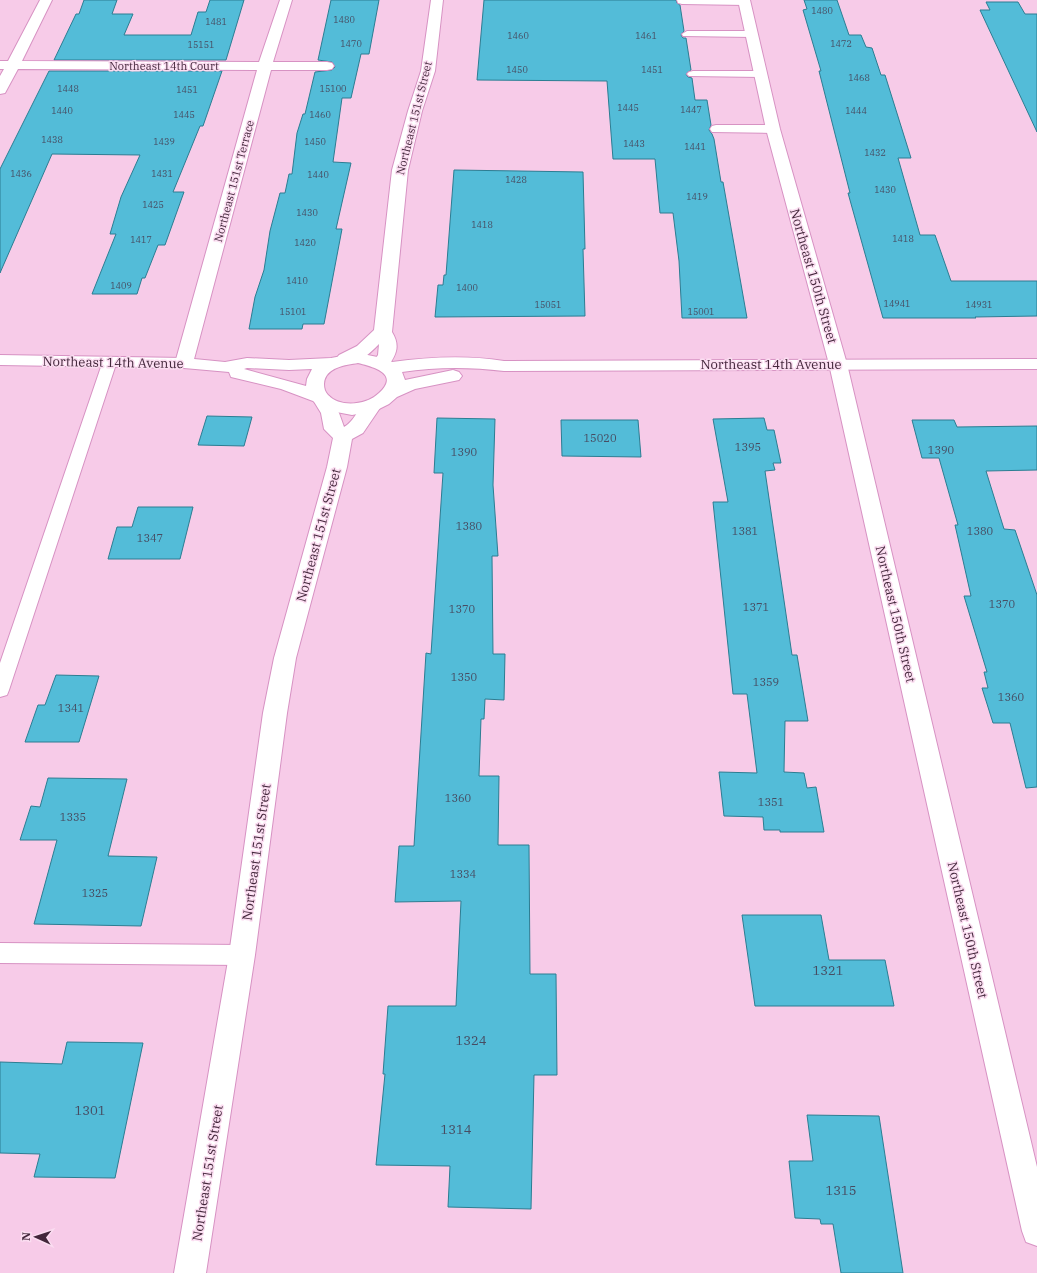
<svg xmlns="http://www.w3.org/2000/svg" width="1037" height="1273" font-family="'IBM Plex Serif',serif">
<rect width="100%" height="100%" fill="#f7cbe8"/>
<path fill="#53bcd8" stroke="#2c7d92" d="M 84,0 L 117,0 L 112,14 L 133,14 L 124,35 L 191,35 L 198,12 L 206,12 L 210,0 L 244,0 L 226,60 L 54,60 L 76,14 L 79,14 Z
M 331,0 L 379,0 L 369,54 L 361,54 L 351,98 L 342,98 L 333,162 L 351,163 L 336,229 L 342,229 L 324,324 L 303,324 L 302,329 L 249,329 L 255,297 L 264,270 L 270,231 L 280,193 L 285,193 L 289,174 L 292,174 L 297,133 L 303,114 L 305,114 L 315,72 L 332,70 L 335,67 L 332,62 L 318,60 Z
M 484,0 L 676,0 L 677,3 L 680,5 L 684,31 L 681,35 L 683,38 L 686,38 L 691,70 L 686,74 L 688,77 L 692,78 L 695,100 L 707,100 L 711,125 L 709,130 L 712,134 L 714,139 L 721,182 L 723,182 L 747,318 L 682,318 L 679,261 L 673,213 L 660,213 L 655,159 L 613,159 L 607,81 L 477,80 Z
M 804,0 L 837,0 L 849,35 L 861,35 L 866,47 L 872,48 L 881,75 L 885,75 L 911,158 L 898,158 L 920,235 L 935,235 L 951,281 L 1037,281 L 1037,316 L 975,317 L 976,318 L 883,318 L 848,193 L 850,193 L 819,71 L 821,71 L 803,10 L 807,9 Z
M 986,2 L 1018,2 L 1025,14 L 1037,14 L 1037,132 L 980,10 L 990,10 Z
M 49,71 L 222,71 L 203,126 L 200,126 L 173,192 L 184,192 L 165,245 L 158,245 L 145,278 L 142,278 L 137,294 L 92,294 L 116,234 L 110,234 L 121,197 L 140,155 L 52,154 L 0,273 L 0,169 Z
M 454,170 L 583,172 L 585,249 L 583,249 L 585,316 L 435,317 L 438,285 L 443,285 L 444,275 L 446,275 Z
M 207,416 L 252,417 L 244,446 L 198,445 Z
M 437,418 L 495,419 L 493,485 L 498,556 L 492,556 L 493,654 L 505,654 L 504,700 L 485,699 L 484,719 L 481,719 L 479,776 L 499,776 L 498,845 L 529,845 L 530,974 L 556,974 L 557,1075 L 534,1075 L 531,1209 L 448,1207 L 450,1166 L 376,1165 L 385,1074 L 383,1074 L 388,1006 L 456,1006 L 461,901 L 395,902 L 399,846 L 414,846 L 426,653 L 431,654 L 443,473 L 434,473 Z
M 764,418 L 767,430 L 774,430 L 781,463 L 773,463 L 775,470 L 765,471 L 792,655 L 797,655 L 808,721 L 785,721 L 784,772 L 804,773 L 807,788 L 816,787 L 824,832 L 780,832 L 780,830 L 764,830 L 763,817 L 724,816 L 719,772 L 757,773 L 747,694 L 733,694 L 713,502 L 728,502 L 713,419 Z
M 561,420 L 638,420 L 641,457 L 562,456 Z
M 912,420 L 954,420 L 957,427 L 1037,426 L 1037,470 L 986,471 L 1004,529 L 1015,530 L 1037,595 L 1037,787 L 1026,788 L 1010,723 L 993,723 L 982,688 L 988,688 L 984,672 L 987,672 L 964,596 L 971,596 L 955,525 L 958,525 L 939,458 L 922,458 Z
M 138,507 L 193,507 L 180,559 L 108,559 L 117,527 L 132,527 Z
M 56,675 L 99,676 L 79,742 L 25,742 L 38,705 L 45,705 Z
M 48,778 L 127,779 L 108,856 L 157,857 L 141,926 L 34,924 L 57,840 L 20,840 L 31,806 L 40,807 Z
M 742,915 L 821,915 L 829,960 L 885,960 L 894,1006 L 755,1006 Z
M 67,1042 L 143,1043 L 115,1178 L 34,1177 L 40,1154 L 0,1153 L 0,1062 L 62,1064 Z
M 807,1115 L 879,1116 L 903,1273 L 841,1273 L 833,1224 L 821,1224 L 820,1219 L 795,1218 L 789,1161 L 813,1161 Z"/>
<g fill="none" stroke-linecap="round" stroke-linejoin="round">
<defs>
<path id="service" d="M 677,0 L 749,0 L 750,2 L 745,5 L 682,4 L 678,3 Z
M 687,31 L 752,31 L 757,34 L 752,37 L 683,36 L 682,34 Z
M 693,71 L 761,71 L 765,72 L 767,74 L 765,76 L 761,77 L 689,76 L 687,74 L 689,72 Z
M 716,125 L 773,125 L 777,126 L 779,129 L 777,132 L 773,133 L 712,132 L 710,129 L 712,126 Z
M 110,357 L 115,358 L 117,361 L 9,690 L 7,695 L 0,697 L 0,663 L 103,361 L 105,358 Z
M 0,943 L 242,945 L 250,948 L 253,955 L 250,962 L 242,965 L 0,963 Z"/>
<path id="minor" d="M 40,0 L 52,0 L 22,61 L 259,62 L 280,0 L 292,0 L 273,62 L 327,62 L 332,63 L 334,66 L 332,69 L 327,70 L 271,70 L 193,363 L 190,367 L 184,368 L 178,367 L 175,363 L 257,70 L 18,69 L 5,93 L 0,94 L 0,76 L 4,69 L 0,69 L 0,61 L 8,61 Z
M 431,0 L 443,0 L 435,71 L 422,111 L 408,170 L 392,332 C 400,345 397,354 388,366 L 382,367 L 376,366 L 373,362 L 378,355 L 379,344 C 369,355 354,367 339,363 L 336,359 L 339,355 L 357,346 L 374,330 L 392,170 L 408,111 L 421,71 Z
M 738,0 L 750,0 L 780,129 L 847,364 L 1037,1167 L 1037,1246 L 1026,1242 L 1022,1231 L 829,364 L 766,129 Z
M 322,394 L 329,396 L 339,413 L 344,427 C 359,419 359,396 380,401 L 382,405 L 363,433 L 352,439 L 347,467 L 296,658 L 287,713 L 255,955 L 206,1273 L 174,1273 L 229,955 L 263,713 L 274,658 L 327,467 L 333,438 L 324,429 L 321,413 L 313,400 L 315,396 Z"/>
<path id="tertiary" d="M 358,353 L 387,359 L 392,362 C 430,357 466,355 504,361 L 1037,359 L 1037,369 L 504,371 C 470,367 436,367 402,372 L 405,380 L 453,370 L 459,372 L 462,376 L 459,380 L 415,389 L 397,397 L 389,404 L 375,411 L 352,415 L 326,410 L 313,401 L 281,389 L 231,377 L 229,372 L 184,368 L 0,365 L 0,355 L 184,358 L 225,362 L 247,358 L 289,360 L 331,358 ZM 358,363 C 374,367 400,374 379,393 C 367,405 340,408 328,395 C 325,392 324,388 324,384 C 325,367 346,365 358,363 ZM 247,368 L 289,370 L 312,369 L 307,379 L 306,386 L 244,369 Z"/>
</defs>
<use href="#service" stroke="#d792c3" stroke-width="2"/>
<use href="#minor" stroke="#d792c3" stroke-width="2"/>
<use href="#tertiary" stroke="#d792c3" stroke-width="2"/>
<use href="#service" fill="#fff" fill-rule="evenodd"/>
<use href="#minor" fill="#fff" fill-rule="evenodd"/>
<use href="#tertiary" fill="#fff" fill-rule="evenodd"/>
</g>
<g text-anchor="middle" stroke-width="3" stroke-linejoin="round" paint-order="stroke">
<g font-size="9" fill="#474c62">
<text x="822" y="14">1480</text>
<text x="344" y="23">1480</text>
<text x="216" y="25">1481</text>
<text x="518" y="39">1460</text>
<text x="646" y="39">1461</text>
<text x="351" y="47">1470</text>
<text x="841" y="47">1472</text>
<text x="201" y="48">15151</text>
<text x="517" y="73">1450</text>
<text x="652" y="73">1451</text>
<text x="859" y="81">1468</text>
<text x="68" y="92">1448</text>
<text x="333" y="92">15100</text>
<text x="187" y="93">1451</text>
<text x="628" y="111">1445</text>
<text x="691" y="113">1447</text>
<text x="62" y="114">1440</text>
<text x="856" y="114">1444</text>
<text x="184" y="118">1445</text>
<text x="320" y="118">1460</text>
<text x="52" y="143">1438</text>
<text x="164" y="145">1439</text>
<text x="315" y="145">1450</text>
<text x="634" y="147">1443</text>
<text x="695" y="150">1441</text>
<text x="875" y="156">1432</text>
<text x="21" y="177">1436</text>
<text x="162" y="177">1431</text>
<text x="318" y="178">1440</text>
<text x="516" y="183">1428</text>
<text x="885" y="193">1430</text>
<text x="697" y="200">1419</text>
<text x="153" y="208">1425</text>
<text x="307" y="216">1430</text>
<text x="482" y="228">1418</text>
<text x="903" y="242">1418</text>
<text x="141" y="243">1417</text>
<text x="305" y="246">1420</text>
<text x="297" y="284">1410</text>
<text x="121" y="289">1409</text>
<text x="467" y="291">1400</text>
<text x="897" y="307">14941</text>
<text x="548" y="308">15051</text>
<text x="979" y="308">14931</text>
<text x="293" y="315">15101</text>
<text x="701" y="315">15001</text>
</g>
<g font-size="11" fill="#43273b" stroke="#fbddf1">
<text x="164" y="70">Northeast 14th Court</text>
<text transform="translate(414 118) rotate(-76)" y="4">Northeast 151st Street</text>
<text transform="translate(234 181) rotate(-75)" y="4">Northeast 151st Terrace</text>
</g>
<g font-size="11" fill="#474c62">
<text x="600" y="442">15020</text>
<text x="748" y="451">1395</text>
<text x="941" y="454">1390</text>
<text x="464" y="456">1390</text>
<text x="469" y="530">1380</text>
<text x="745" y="535">1381</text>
<text x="980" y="535">1380</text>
<text x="150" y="542">1347</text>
<text x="1002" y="608">1370</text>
<text x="756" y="611">1371</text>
<text x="462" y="613">1370</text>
<text x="464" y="681">1350</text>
<text x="766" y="686">1359</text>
<text x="1011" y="701">1360</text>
<text x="71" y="712">1341</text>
<text x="458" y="802">1360</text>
<text x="771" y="806">1351</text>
<text x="73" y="821">1335</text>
<text x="463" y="878">1334</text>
<text x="95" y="897">1325</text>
</g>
<g font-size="13" fill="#43273b" stroke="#fbddf1">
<text transform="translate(814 276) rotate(74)" y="5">Northeast 150th Street</text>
<text transform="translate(113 362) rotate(1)" y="5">Northeast 14th Avenue</text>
<text x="771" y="369">Northeast 14th Avenue</text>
<text transform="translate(318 535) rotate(-75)" y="5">Northeast 151st Street</text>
<text transform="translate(896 614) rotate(77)" y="5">Northeast 150th Street</text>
<text transform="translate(256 852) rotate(-82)" y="5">Northeast 151st Street</text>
<text transform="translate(968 930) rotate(77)" y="5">Northeast 150th Street</text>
<text transform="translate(207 1173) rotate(-81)" y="5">Northeast 151st Street</text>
</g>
<g font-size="13" fill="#474c62">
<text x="828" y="975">1321</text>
<text x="471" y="1045">1324</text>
<text x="90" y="1115">1301</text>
<text x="456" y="1134">1314</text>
<text x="841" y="1195">1315</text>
</g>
</g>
<g transform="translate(36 1237) rotate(273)" stroke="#fbddf1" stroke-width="3" paint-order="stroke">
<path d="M0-3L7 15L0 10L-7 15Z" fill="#43273b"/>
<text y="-6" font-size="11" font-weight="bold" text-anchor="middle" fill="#43273b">N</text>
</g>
</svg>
